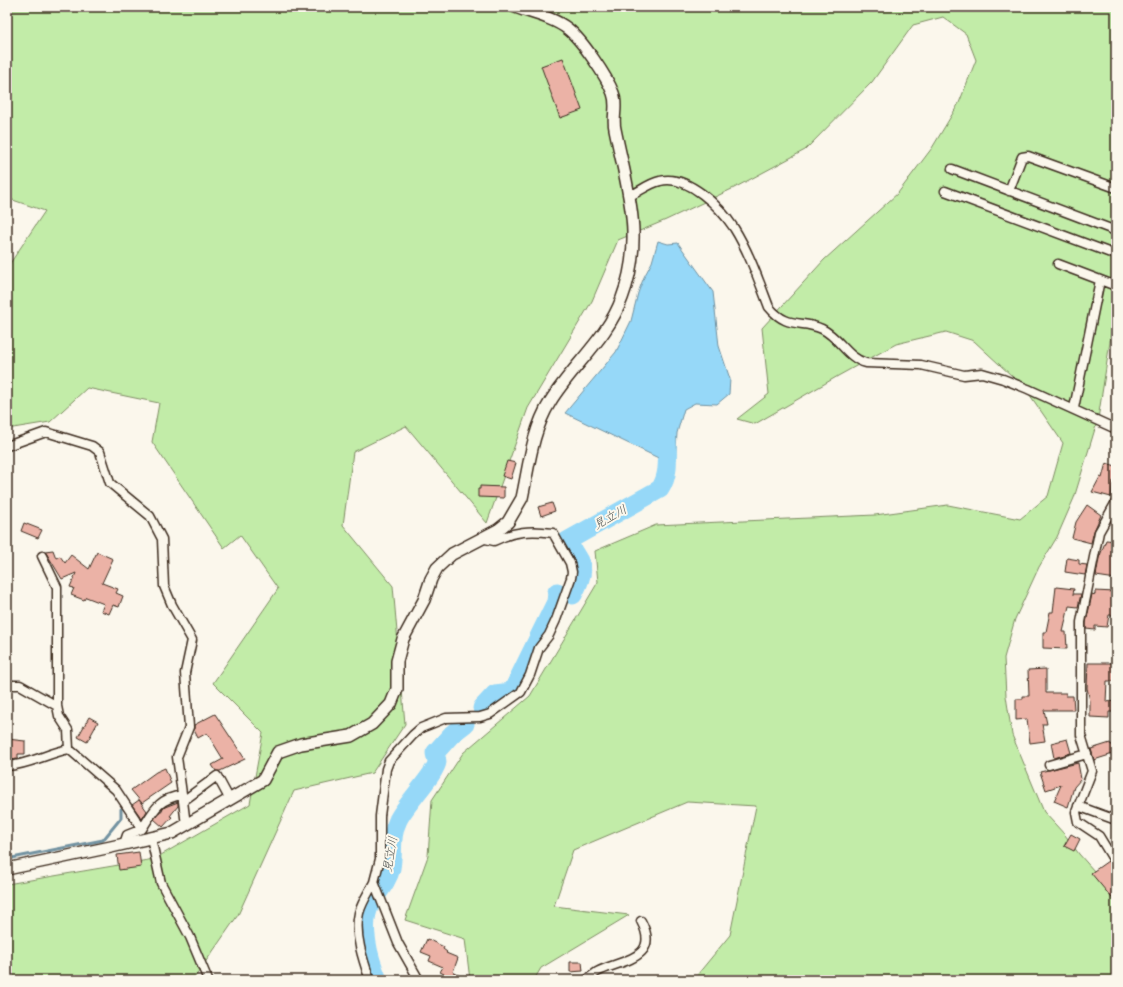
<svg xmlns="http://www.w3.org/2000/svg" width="1123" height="987" font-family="'Playpen Sans','Klee One',sans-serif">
<rect width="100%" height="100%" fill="#fbf7ec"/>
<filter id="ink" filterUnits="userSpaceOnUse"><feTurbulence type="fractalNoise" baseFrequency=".025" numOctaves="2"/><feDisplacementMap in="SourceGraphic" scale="8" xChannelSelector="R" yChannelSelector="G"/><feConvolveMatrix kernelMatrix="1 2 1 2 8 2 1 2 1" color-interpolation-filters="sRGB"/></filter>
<g filter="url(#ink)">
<path fill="#c2eca8" stroke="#7e8b63" d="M 7,7 L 1116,7 L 1116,278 L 1110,342 L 1098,419 L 1074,498 L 1057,537 L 1039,567 L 1015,619 L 1004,658 L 1006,696 L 1012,735 L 1044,812 L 1065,835 L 1079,854 L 1102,880 L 1116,899 L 1116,980 L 693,980 L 730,935 L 756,806 L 687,802 L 573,850 L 554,906 L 629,915 L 541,968 L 534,980 L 470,980 L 465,939 L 405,920 L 428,856 L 432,800 L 463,753 L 530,696 L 598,582 L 595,551 L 656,525 L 875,515 L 948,505 L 1020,519 L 1048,496 L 1063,443 L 1025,388 L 974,341 L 946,332 L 896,344 L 838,376 L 755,424 L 737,419 L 769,394 L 762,328 L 824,260 L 898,193 L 932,148 L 959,103 L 976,60 L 966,34 L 943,17 L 913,25 L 872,82 L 805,150 L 734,188 L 666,220 L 618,240 L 592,301 L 528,408 L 487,523 L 406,426 L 353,452 L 343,525 L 393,586 L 405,724 L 372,773 L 294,791 L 238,915 L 193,980 L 7,980 L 7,884 L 154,859 L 250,804 L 263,733 L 213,683 L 278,589 L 240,535 L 224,548 L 152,442 L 159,403 L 87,388 L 50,422 L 7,429 L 7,268 L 45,211 L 7,198 Z"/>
<path fill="#96d8f8" stroke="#7292a1" d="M 658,241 L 668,244 L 678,243 L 713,292 L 719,346 L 730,379 L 729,394 L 717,404 L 695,403 L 684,409 L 677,433 L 675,466 L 565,413 L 616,352 L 631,321 L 638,293 L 644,277 L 652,262 Z"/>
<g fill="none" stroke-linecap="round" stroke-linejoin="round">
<path stroke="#7292a1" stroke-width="3" d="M 7,859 L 103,840 L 121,818 L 121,809"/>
<path stroke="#96d8f8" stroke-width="19" d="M 573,595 C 588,566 582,567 567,541 L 660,489 C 670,474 667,457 667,440
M 482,708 L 495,694 L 512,692 L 556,602 L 557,592
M 378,980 C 369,959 359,924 371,903 C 378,892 388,881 391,868 C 394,852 390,836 398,820 C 405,805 436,773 437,762 C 437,759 435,755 435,753 L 452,734 L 465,724"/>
</g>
<path fill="#ebb2a6" stroke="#3b2a1e" d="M 563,58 L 582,110 L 560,118 L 541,66 Z
M 507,461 L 516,463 L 511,479 L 502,476 Z
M 1106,463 L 1116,466 L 1116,481 L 1113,481 L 1111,497 L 1092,492 L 1100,477 L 1102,478 Z
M 480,486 L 504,487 L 504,498 L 478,497 L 478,489 L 480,489 Z
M 552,503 L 555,511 L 541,516 L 538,507 Z
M 1087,505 L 1101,515 L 1094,531 L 1091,543 L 1072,538 L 1076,522 Z
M 24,523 L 42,530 L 38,538 L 21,531 Z
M 1106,540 L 1116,541 L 1116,579 L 1096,576 L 1099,558 Z
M 53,550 L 56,558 L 60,556 L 65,563 L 71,555 L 89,569 L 97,552 L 113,559 L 102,583 L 118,589 L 116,593 L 123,596 L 119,607 L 113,605 L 109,614 L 101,611 L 104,604 L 86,597 L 84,600 L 71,595 L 74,588 L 70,587 L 76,573 L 62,579 L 45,551 Z
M 1067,558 L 1079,560 L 1079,564 L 1087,565 L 1085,575 L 1065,572 Z
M 1056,587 L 1074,589 L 1073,594 L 1081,594 L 1078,607 L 1069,606 L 1063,632 L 1066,632 L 1067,649 L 1043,648 L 1043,632 L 1046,632 L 1050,612 L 1053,612 Z
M 1095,591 L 1115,592 L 1113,603 L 1116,603 L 1116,615 L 1109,615 L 1107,627 L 1095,626 L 1095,630 L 1086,629 L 1086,623 L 1092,594 L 1095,595 Z
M 1088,663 L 1116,663 L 1116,681 L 1107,681 L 1106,702 L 1116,701 L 1116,712 L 1109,712 L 1109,718 L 1090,717 L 1090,701 L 1087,688 Z
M 1046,669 L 1046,693 L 1066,693 L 1066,696 L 1073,696 L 1074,710 L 1044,710 L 1047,724 L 1042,724 L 1045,741 L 1030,743 L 1027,719 L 1016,720 L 1016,699 L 1023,699 L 1023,696 L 1029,696 L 1028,670 Z
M 215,714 L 245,759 L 220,771 L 216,771 L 212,765 L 223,759 L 207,733 L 198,738 L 194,730 L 194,725 Z
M 89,717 L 98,722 L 87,742 L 78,737 Z
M 7,739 L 25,741 L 25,754 L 18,754 L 18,759 L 7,760 Z
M 1067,739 L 1071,753 L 1054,758 L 1051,743 Z
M 1110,743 L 1111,745 L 1116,744 L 1116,753 L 1094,760 L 1091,749 Z
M 1078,763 L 1081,779 L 1074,787 L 1068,807 L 1054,801 L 1061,785 L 1046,790 L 1040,772 Z
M 165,768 L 171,783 L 142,803 L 131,790 L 156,772 Z
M 139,800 L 147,811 L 142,819 L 132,805 Z
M 178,802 L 178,806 L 170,816 L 172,817 L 163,827 L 154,819 L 165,807 Z
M 1071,834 L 1080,839 L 1074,851 L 1064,846 Z
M 139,852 L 141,867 L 119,870 L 117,855 Z
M 1108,861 L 1116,872 L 1116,903 L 1091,873 Z
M 427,939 L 444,947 L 443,949 L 447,952 L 446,953 L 458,958 L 453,972 L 467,980 L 450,980 L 443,976 L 444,974 L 440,972 L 443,967 L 429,961 L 431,956 L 421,952 Z
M 570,962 L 582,962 L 583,971 L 570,972 Z"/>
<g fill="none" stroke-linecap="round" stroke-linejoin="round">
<defs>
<path id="minor" d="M 952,169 L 1116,231
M 945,191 L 1116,255
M 1009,191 L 1022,157 L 1028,156 L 1116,188
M 630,196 C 640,191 650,183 660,181 C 688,174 720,207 734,228 C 749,252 759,281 769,307 C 788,330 801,319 822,329 C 840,338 847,358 866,363 L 921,365 L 964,375 L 982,373 L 1003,379 L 1028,389 L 1116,429
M 1058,264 L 1116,286
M 1074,408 L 1100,280
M 7,446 L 46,432 L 92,446 L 100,452 L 110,483 L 150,516 L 162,539 L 164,586 L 172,605 L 192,640 L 185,673 L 189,727 L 177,757 L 183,801 L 217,776 L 230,800
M 1116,502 L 1099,532 L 1081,622 L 1081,735 L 1092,771 L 1076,812 L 1078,822 L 1099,836 L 1116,864
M 42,556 L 57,587 L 57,706 L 59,716 L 68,730 L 69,749 L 116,790 L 142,829 L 127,835 L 124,844
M 7,685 L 20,685 L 57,706
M 1049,765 L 1087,754
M 7,766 C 28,765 48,753 69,749
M 183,801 L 186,825
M 1078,806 L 1116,820
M 142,829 C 154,810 158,799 182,795
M 151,838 L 161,883 L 190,937 L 208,980
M 370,980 C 363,960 354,934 359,913 C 362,902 369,892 374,882
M 419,980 L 398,943 L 374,882 L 380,859 L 380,816 L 386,769 L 389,761 L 413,735 L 421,728 L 446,718 L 480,717 L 490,714 L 521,692 L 530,675 L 539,648 L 549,635 L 556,620 L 571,578 L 572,572 L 570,563 L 553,533 C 531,530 513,531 494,541 L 481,538
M 587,980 C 590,977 594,974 597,972 C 619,960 662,960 641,921"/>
<path id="tertiary" d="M 7,869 L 111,847 L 172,833 L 263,780 L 278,752 L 301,744 L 351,736 L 372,724 L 391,704 L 397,689 L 397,661 L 403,639 L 424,600 L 431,579 L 437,568 L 452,554 L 498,530 L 508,522 L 522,498 C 529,466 532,431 550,402 C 571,367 608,338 622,298 C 645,237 627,189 615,129 C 612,117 618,106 613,93 C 607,77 582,40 568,29 C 554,18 532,13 515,7"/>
</defs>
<use href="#minor" stroke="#3b2a1e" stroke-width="11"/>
<use href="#tertiary" stroke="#3b2a1e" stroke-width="14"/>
<use href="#minor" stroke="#fbf7ec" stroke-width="8"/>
<use href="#tertiary" stroke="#fbf7ec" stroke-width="11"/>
</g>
</g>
<g text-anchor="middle" stroke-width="4" stroke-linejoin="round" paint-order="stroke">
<g font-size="12" font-style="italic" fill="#525654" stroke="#fbf7ec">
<text transform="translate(610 517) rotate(-29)" y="4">見立川</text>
<text transform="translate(390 854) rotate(-80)" y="4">見立川</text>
</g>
</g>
<rect width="1123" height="987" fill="none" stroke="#fbf7ec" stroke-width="24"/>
<rect x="12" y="12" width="1099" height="963" fill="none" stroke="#3b2a1e" stroke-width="1.5" filter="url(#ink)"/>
</svg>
